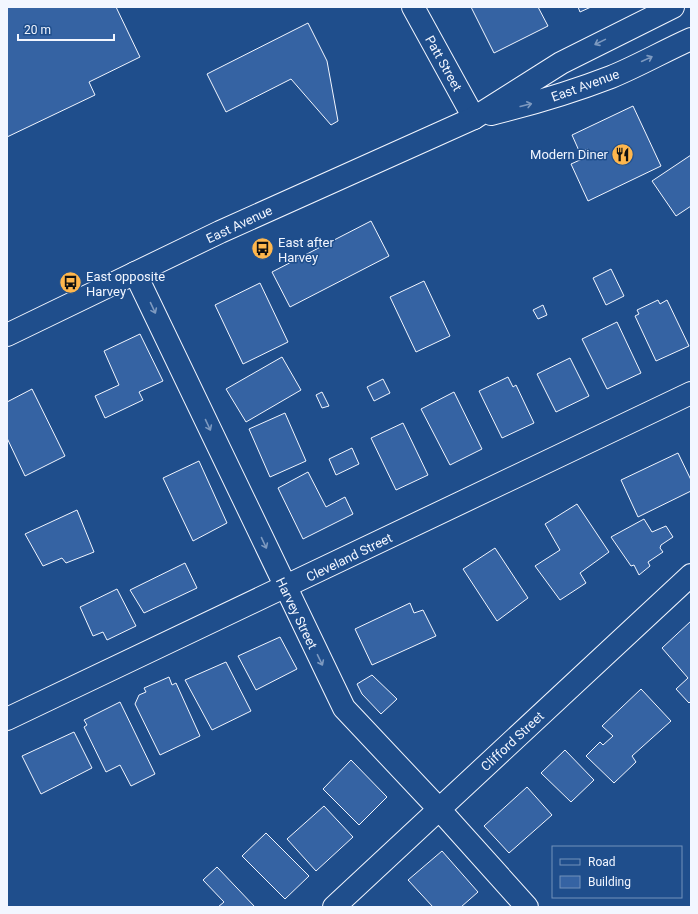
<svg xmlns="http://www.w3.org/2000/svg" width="698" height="914" font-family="Roboto,sans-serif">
<rect width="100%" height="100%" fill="#1f4e8c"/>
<path fill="#3563a3" stroke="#f2f6ff" d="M 7,7 L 116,7 L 140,57 L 89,82 L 95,95 L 7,137 Z
M 471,7 L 538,7 L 548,26 L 494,53 Z
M 578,7 L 591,7 L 580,12 Z
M 308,23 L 327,61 L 338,121 L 331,125 L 291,79 L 226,112 L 207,74 Z
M 633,106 L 661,166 L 588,201 L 571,164 L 591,155 L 588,149 L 580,153 L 572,135 Z
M 691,155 L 691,206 L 676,216 L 652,181 Z
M 371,221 L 389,256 L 290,307 L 272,272 Z
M 611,269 L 624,296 L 606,305 L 593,278 Z
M 424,281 L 450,336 L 416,352 L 390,297 Z
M 260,283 L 288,342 L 243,364 L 215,305 Z
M 658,300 L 660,304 L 667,300 L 689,346 L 656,361 L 635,316 L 639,314 L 637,310 Z
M 543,305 L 547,315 L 538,319 L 533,310 Z
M 617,322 L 641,373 L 607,389 L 582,339 Z
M 140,334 L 163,381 L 139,392 L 143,400 L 105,418 L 95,396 L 119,385 L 104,351 Z
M 282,357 L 301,390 L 246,422 L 226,389 Z
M 570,358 L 589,396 L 556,412 L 537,374 Z
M 508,377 L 513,387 L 516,385 L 534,423 L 502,438 L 479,391 Z
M 383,379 L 390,393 L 374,401 L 367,387 Z
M 32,389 L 65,456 L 25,476 L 7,438 L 7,402 Z
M 322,392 L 329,406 L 322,408 L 316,395 Z
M 454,392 L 482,449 L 450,465 L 421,409 Z
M 285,413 L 306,461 L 270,477 L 249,429 Z
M 403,423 L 428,475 L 396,490 L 371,438 Z
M 352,448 L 359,464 L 336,475 L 329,459 Z
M 678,453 L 691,480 L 691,491 L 638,517 L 621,480 Z
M 199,461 L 227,523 L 193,541 L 163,478 Z
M 308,472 L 326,507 L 345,497 L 353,514 L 303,539 L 278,488 Z
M 577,504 L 609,552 L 580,573 L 586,583 L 560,600 L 535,566 L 560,550 L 545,524 Z
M 77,510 L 94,552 L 66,563 L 62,558 L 43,566 L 25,534 Z
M 644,519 L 652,532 L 666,526 L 673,537 L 661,545 L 660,548 L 663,552 L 648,562 L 650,566 L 639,575 L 634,565 L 631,566 L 611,537 Z
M 495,548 L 528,598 L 497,621 L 463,569 Z
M 185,563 L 197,588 L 144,613 L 130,590 Z
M 117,589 L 136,626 L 107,640 L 103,632 L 93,636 L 80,607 Z
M 410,603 L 414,613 L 423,610 L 436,636 L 372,665 L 355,629 Z
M 691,621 L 691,701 L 689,703 L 676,689 L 688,678 L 662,648 Z
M 280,637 L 297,669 L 256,690 L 238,656 Z
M 226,662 L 251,711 L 212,730 L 185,680 Z
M 372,675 L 397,699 L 381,714 L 362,694 L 357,684 Z
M 169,677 L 172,685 L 176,683 L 200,736 L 160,755 L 135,704 L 139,695 L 146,692 L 144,688 Z
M 641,689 L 671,721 L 632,756 L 636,762 L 614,783 L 586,756 L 600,742 L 603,745 L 613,736 L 602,726 Z
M 120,702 L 155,774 L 131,786 L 120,765 L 106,772 L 84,727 L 87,725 L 84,720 Z
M 74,732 L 92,768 L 41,794 L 22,756 Z
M 565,750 L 594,780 L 571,802 L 541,773 Z
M 351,760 L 387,797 L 359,825 L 323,789 Z
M 527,787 L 552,815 L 509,853 L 484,826 Z
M 324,806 L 353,837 L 316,871 L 287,839 Z
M 266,833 L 309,876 L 285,899 L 242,856 Z
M 442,851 L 478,892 L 461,907 L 433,907 L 408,880 Z
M 217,867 L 255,907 L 218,907 L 224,902 L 203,880 Z"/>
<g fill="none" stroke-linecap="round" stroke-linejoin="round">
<defs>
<path id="minor" d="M 413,7 L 474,118
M 135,273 L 344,708 L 439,809 L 527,907
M 7,719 L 691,393
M 334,907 L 691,575"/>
<path id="secondary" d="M 491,114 C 532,104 572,92 611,77 C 638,66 664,51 691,39
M 7,335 L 220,232 L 474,118 L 561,63 L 673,7"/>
</defs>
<use href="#minor" stroke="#f2f6ff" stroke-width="24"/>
<use href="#secondary" stroke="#f2f6ff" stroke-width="24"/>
<use href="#minor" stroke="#1f4e8c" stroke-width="22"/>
<use href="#secondary" stroke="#1f4e8c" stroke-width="22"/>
</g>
<defs><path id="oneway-shaft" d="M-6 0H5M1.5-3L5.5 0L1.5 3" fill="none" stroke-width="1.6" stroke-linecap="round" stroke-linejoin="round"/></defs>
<g stroke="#7e9ac0">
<use href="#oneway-shaft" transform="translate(600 42) rotate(154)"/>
<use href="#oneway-shaft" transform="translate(647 59) rotate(-25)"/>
<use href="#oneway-shaft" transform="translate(526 105) rotate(-14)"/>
<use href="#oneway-shaft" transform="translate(153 308) rotate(65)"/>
<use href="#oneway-shaft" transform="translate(208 425) rotate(65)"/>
<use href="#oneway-shaft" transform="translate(264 543) rotate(65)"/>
<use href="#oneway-shaft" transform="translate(320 660) rotate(64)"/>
</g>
<defs>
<symbol id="restaurant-disc" viewBox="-11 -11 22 22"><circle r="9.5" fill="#ffb74d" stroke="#1f4e8c"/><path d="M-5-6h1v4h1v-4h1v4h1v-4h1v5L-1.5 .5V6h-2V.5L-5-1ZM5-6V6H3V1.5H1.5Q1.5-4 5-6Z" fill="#111"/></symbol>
<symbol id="bus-disc" viewBox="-11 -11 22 22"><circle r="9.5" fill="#ffb74d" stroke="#1f4e8c"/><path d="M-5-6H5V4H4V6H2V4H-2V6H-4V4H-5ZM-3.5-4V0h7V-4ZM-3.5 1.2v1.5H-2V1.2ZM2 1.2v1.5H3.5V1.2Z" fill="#111"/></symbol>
</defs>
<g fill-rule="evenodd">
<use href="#restaurant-disc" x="610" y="142" width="25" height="25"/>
<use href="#bus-disc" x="250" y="236" width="25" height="25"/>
<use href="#bus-disc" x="58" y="270" width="25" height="25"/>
</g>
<g text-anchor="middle" stroke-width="3" stroke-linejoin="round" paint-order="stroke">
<g font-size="13" fill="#f2f6ff" stroke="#1f4e8c">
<text transform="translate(444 63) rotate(61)" y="5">Patt Street</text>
<text transform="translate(585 85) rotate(-20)" y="5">East Avenue</text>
<text transform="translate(239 224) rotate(-25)" y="5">East Avenue</text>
<text transform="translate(349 557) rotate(-26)" y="5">Cleveland Street</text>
<text transform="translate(297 613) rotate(64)" y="5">Harvey Street</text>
<text transform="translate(512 741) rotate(-43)" y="5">Clifford Street</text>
</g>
<g font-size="13" fill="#f2f6ff" stroke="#1f4e8c" text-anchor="start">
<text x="608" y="159" text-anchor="end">Modern Diner</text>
<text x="278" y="247">East after<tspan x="278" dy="15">Harvey</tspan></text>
<text x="86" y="281">East opposite<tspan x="86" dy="15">Harvey</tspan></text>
</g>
</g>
<rect width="698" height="914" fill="none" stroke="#f2f6ff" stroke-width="16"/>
<rect x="552" y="846" width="130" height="52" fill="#1f4e8c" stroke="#7391ba"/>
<rect x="560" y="859" width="20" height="6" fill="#1f4e8c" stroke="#7391ba"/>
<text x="588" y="866" font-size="12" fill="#f2f6ff">Road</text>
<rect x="560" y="876" width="20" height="12" fill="#3563a3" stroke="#7391ba"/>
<text x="588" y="886" font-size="12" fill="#f2f6ff">Building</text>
<path d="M18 34v6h96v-6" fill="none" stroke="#f2f6ff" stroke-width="2"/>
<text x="24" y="34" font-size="12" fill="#f2f6ff" stroke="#1f4e8c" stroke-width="3" paint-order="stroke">20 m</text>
</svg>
